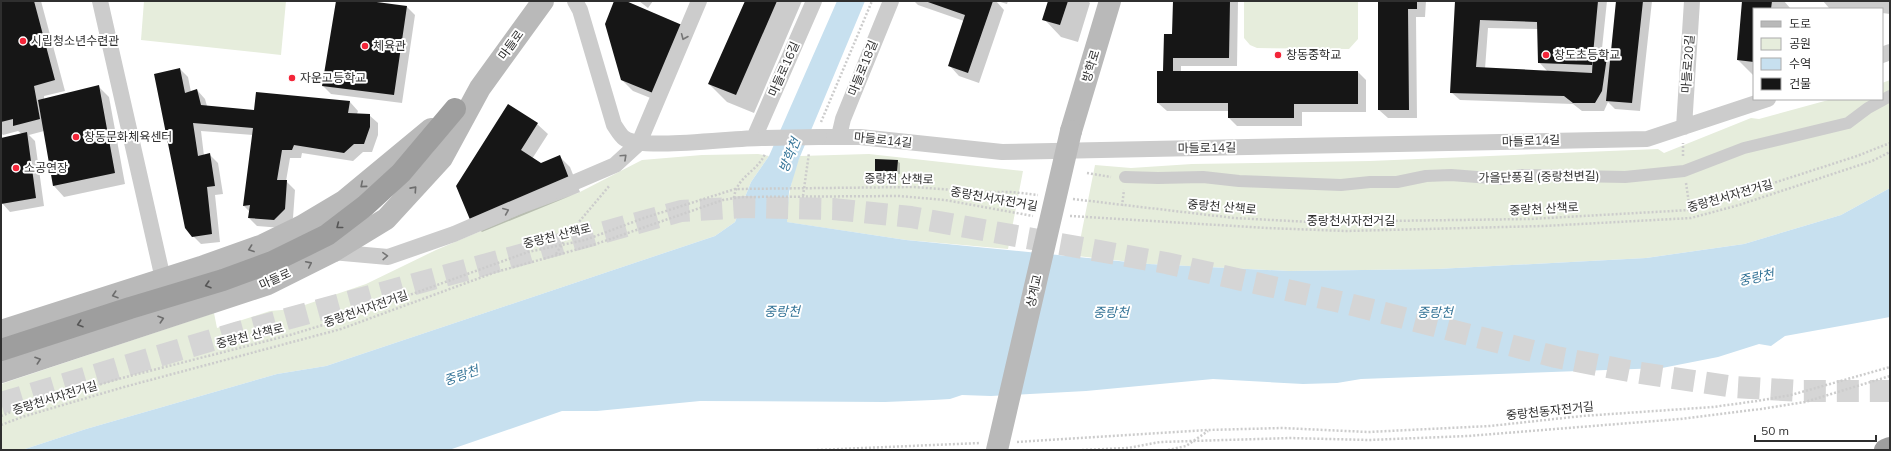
<svg xmlns="http://www.w3.org/2000/svg" width="1891" height="451" font-family="Mulish,'Noto Sans KR',sans-serif">
<rect width="100%" height="100%" fill="#fff"/>
<path fill="#e6eddc" d="M 144,1 L 286,1 L 281,55 L 141,40 Z
M 1244,1 L 1358,1 L 1358,39 L 1349,49 L 1257,48 L 1250,45 L 1244,38 Z
M 1890,80 L 1890,188 L 1841,215 L 1744,244 L 1646,258 L 1437,269 L 1289,271 L 1149,264 L 1077,256 L 1095,165 L 1131,168 L 1192,164 L 1370,161 L 1658,149 L 1664,153 L 1751,118 L 1759,119 L 1832,99 L 1882,99 L 1882,83 Z
M 758,154 L 769,156 L 751,182 L 735,222 L 715,236 L 326,366 L 277,374 L 86,429 L 22,450 L 1,450 L 1,384 L 214,313 L 217,328 L 270,311 L 293,309 L 366,284 L 436,250 L 521,214 L 578,193 L 642,160 L 702,155 Z
M 869,154 L 1023,171 L 1008,249 L 906,240 L 786,222 C 788,199 791,177 800,156 Z"/>
<path fill="#c7e0ef" d="M 837,1 L 865,1 L 799,159 L 789,192 L 787,222 L 906,240 L 1149,264 L 1289,271 L 1437,269 L 1646,258 L 1744,244 L 1841,215 L 1890,188 L 1890,317 L 1785,336 L 1771,346 L 1759,344 L 1718,357 L 1662,368 L 1361,379 L 1337,383 L 1303,384 L 1213,379 L 1086,391 L 991,396 L 962,395 L 950,399 L 933,400 L 885,402 L 700,401 L 597,411 L 562,411 L 449,450 L 22,450 L 86,429 L 277,374 L 326,366 L 715,236 L 735,222 L 751,182 L 769,156 Z"/>
<path fill="#0003" fill-rule="evenodd" d="M 1,1 L 41,1 L 65,91 L 44,96 L 44,100 L 99,87 L 109,97 L 125,184 L 64,197 L 54,186 L 44,131 L 29,135 L 35,141 L 44,206 L 10,212 L 2,203 L 1,139 L 22,134 L 18,131 L 3,135 L 1,133 Z
M 337,1 L 361,1 L 407,7 L 415,15 L 402,103 L 331,94 L 323,86 Z
M 616,1 L 623,1 L 663,103 L 633,91 L 622,80 Z
M 639,1 L 653,1 L 648,8 Z
M 746,1 L 802,1 L 754,113 L 727,102 L 709,84 Z
M 914,1 L 996,1 L 1004,10 L 979,83 L 959,76 L 949,65 L 964,21 L 918,5 Z
M 997,1 L 1008,1 L 1007,4 Z
M 1049,1 L 1088,1 L 1090,3 L 1078,42 L 1061,37 L 1044,19 Z
M 1174,1 L 1238,1 L 1237,66 L 1181,66 L 1181,72 L 1358,72 L 1366,80 L 1366,112 L 1302,112 L 1302,126 L 1237,126 L 1229,118 L 1229,111 L 1167,111 L 1158,103 L 1173,35 Z
M 1379,1 L 1426,1 L 1425,17 L 1416,17 L 1417,118 L 1388,118 L 1379,110 Z
M 1456,1 L 1607,1 L 1601,58 L 1607,58 L 1611,62 L 1617,1 L 1652,1 L 1640,111 L 1615,109 L 1608,102 L 1604,111 L 1582,111 L 1573,104 L 1460,100 L 1451,92 ZM 1488,28 L 1538,29 L 1539,62 L 1548,72 L 1485,69 Z
M 1743,1 L 1784,1 L 1790,8 L 1790,9 L 1754,9 L 1754,76 L 1738,60 Z
M 1823,1 L 1890,1 L 1890,14 L 1882,13 L 1882,9 L 1829,8 Z
M 180,69 L 188,77 L 191,92 L 197,90 L 205,99 L 207,106 L 255,111 L 350,102 L 358,111 L 357,114 L 369,115 L 378,123 L 378,135 L 372,152 L 363,152 L 353,161 L 302,153 L 301,158 L 290,158 L 286,181 L 295,190 L 293,218 L 282,228 L 257,226 L 249,218 L 250,212 L 244,206 L 253,135 L 201,131 L 204,156 L 209,154 L 218,163 L 223,194 L 215,195 L 220,242 L 201,244 L 193,236 Z
M 537,124 L 548,134 L 532,159 L 541,164 L 559,156 L 570,167 L 580,192 L 482,232 L 472,222 Z
M 897,161 L 900,163 L 900,174 L 878,173 L 876,171 Z"/>
<path fill="#161616" d="M 1,1 L 34,1 L 55,80 L 34,86 L 40,119 L 13,126 L 13,119 L 1,122 Z
M 336,1 L 369,1 L 407,6 L 394,95 L 322,86 Z
M 614,1 L 626,1 L 682,25 L 653,93 L 621,80 L 605,24 Z
M 745,1 L 777,1 L 736,95 L 708,84 Z
M 925,1 L 993,1 L 968,73 L 948,66 L 965,15 Z
M 1048,1 L 1068,1 L 1060,25 L 1042,20 Z
M 1173,1 L 1230,1 L 1229,58 L 1173,58 L 1173,71 L 1358,71 L 1358,104 L 1294,104 L 1294,118 L 1228,118 L 1228,103 L 1157,103 L 1157,71 L 1163,71 L 1164,34 L 1172,34 Z
M 1378,1 L 1417,1 L 1417,9 L 1408,9 L 1409,110 L 1378,110 Z
M 1455,1 L 1598,1 L 1592,65 L 1538,63 L 1537,22 L 1480,20 L 1476,67 L 1592,73 L 1593,56 L 1607,57 L 1602,91 L 1595,103 L 1573,103 L 1564,96 L 1450,93 Z
M 1616,1 L 1643,1 L 1632,103 L 1606,101 Z
M 1742,1 L 1772,1 L 1771,9 L 1754,9 L 1754,62 L 1737,60 Z
M 180,68 L 185,93 L 197,89 L 201,105 L 254,110 L 256,92 L 350,101 L 348,113 L 370,114 L 370,127 L 364,144 L 354,144 L 344,153 L 294,145 L 292,150 L 282,150 L 277,180 L 287,180 L 285,209 L 274,220 L 248,218 L 250,205 L 243,206 L 253,128 L 193,123 L 198,156 L 210,153 L 215,186 L 207,187 L 212,234 L 192,237 L 185,228 L 154,74 Z
M 99,85 L 115,173 L 53,186 L 38,100 Z
M 508,104 L 538,123 L 521,150 L 541,163 L 560,155 L 570,181 L 471,222 L 456,186 Z
M 27,132 L 36,198 L 1,204 L 1,138 Z
M 875,159 L 898,160 L 897,171 L 875,171 Z"/>
<g fill="none" stroke-linecap="round" stroke-linejoin="round">
<path stroke="#d5d5d5" stroke-width="22" stroke-dasharray="22 11" stroke-linecap="butt" d="M 1,403 L 239,332 L 681,211 L 745,207 L 833,209 L 911,217 L 1166,263 L 1349,304 L 1556,357 L 1634,372 L 1734,387 L 1801,391 L 1890,391"/>
<path stroke="#ccc" stroke-width="2.5" stroke-dasharray="2 2" stroke-linecap="butt" d="M 821,122 L 872,1
M 1683,156 L 1683,143
M 1087,173 L 1111,177
M 1686,183 L 1690,210
M 803,196 L 809,153
M 734,198 C 736,177 757,172 765,154
M 1073,199 L 1234,218 L 1310,222 L 1530,219 L 1690,210 L 1857,156 L 1890,143
M 1122,206 L 1124,190
M 1070,216 L 1267,228 L 1346,231 L 1544,226 L 1691,218 L 1739,205 L 1872,161 L 1890,152
M 556,254 L 568,235 L 610,185
M 1,416 L 23,407 L 122,378 L 290,335 L 346,318 L 528,252 L 585,240 L 644,218 L 735,189 L 914,187 L 980,192 L 1012,192 L 1038,195
M 1,425 L 22,417 L 124,387 L 341,329 L 496,272 L 593,245 L 723,200 L 741,197 L 899,196 L 945,200 L 1033,216
M 1017,442 L 1208,430 L 1282,428 L 1368,432 L 1490,426 L 1582,416 L 1713,407 L 1757,401 L 1791,395 L 1890,367
M 817,450 L 980,443
M 1082,450 L 1128,448 L 1160,442 L 1193,441 L 1290,438 L 1369,440 L 1468,436 L 1680,419 L 1761,409 L 1805,402 L 1890,376
M 1168,450 L 1186,446 L 1208,431"/>
<path stroke="#ccc" stroke-width="12" d="M 1125,177 L 1158,178 L 1203,177 L 1239,181 L 1341,185 L 1370,182 L 1397,182 L 1426,176 L 1451,175 L 1503,179 L 1520,175 L 1625,177 L 1684,171 L 1744,148 L 1848,123 L 1868,108 L 1890,96"/>
<path stroke="#ccc" stroke-width="16" d="M 100,1 L 163,279
M 575,1 L 580,10 L 614,125 C 617,129 620,135 624,138 C 641,151 737,137 764,138
M 1882,55 L 1890,52
M 1684,127 L 1692,1
M 839,136 L 843,119 L 891,1
M 819,137 L 860,137 L 1002,152 L 1647,139 L 1768,99
M 754,138 L 814,1
M 332,252 L 388,257 L 454,234 L 615,165 L 639,143 L 699,1"/>
<path stroke="#b9b9b9" stroke-width="22" d="M 1071,131 L 1110,1
M 1,331 L 201,267 L 263,245 L 302,226 L 344,201 L 431,129
M 1,372 L 268,284 L 332,252 L 386,219 L 442,158 L 480,88 L 543,1"/>
<path stroke="#9e9e9e" stroke-width="22" d="M 1,350 L 130,308 L 223,280 L 272,262 L 327,235 L 365,206 L 401,173 L 455,109
M 1885,450 L 1890,448"/>
<path stroke="#ccc" stroke-width="16" d="M 764,138 L 819,137"/>
<path stroke="#b9b9b9" stroke-width="22" d="M 997,450 L 1071,131"/>
</g>
<defs><path id="oneway-chevron" d="M-2-3.5L2.5 0L-2 3.5" fill="none" stroke-width="1.6" stroke-linecap="round" stroke-linejoin="round"/></defs>
<g stroke="#767676">
<use href="#oneway-chevron" transform="translate(684 37) rotate(113)"/>
<use href="#oneway-chevron" transform="translate(624 157) rotate(-43)"/>
<use href="#oneway-chevron" transform="translate(506 211) rotate(-23)"/>
<use href="#oneway-chevron" transform="translate(385 256) rotate(-2)"/>
</g>
<g stroke="#6d6d6d">
<use href="#oneway-chevron" transform="translate(363 185) rotate(140)"/>
<use href="#oneway-chevron" transform="translate(414 189) rotate(-48)"/>
<use href="#oneway-chevron" transform="translate(251 249) rotate(160)"/>
<use href="#oneway-chevron" transform="translate(309 264) rotate(-26)"/>
<use href="#oneway-chevron" transform="translate(115 295) rotate(162)"/>
<use href="#oneway-chevron" transform="translate(161 319) rotate(-18)"/>
<use href="#oneway-chevron" transform="translate(38 360) rotate(-19)"/>
</g>
<g stroke="#565656">
<use href="#oneway-chevron" transform="translate(339 226) rotate(142)"/>
<use href="#oneway-chevron" transform="translate(208 285) rotate(163)"/>
<use href="#oneway-chevron" transform="translate(80 324) rotate(162)"/>
</g>
<g fill="#f32539" stroke="#fff" stroke-width="1.5">
<circle cx="23" cy="41" r="4"/>
<circle cx="365" cy="46" r="4"/>
<circle cx="1278" cy="55" r="4"/>
<circle cx="1546" cy="55" r="4"/>
<circle cx="292" cy="78" r="4"/>
<circle cx="76" cy="137" r="4"/>
<circle cx="16" cy="168" r="4"/>
</g>
<g text-anchor="middle" stroke-width="4" stroke-linejoin="round" paint-order="stroke">
<g font-size="12" fill="#2f2f2f" stroke="#fff" text-anchor="start">
<text x="31" y="45">시립청소년수련관</text>
<text x="373" y="50">체육관</text>
<text x="1286" y="59">창동중학교</text>
<text x="1554" y="59">창도초등학교</text>
<text x="300" y="82">자운고등학교</text>
<text x="84" y="141">창동문화체육센터</text>
<text x="24" y="172">소공연장</text>
</g>
<g font-size="12" fill="#2f2f2f" stroke="#fff">
<text transform="translate(511 45) rotate(-54)" y="4">마들로</text>
<text transform="translate(1688 64) rotate(-86)" y="4">마들로20길</text>
<text transform="translate(1091 66) rotate(-73)" y="4">방학로</text>
<text transform="translate(863 68) rotate(-68)" y="4">마들로18길</text>
<text transform="translate(784 69) rotate(-66)" y="4">마들로16길</text>
<text transform="translate(883 140) rotate(6)" y="4">마들로14길</text>
<text transform="translate(1531 141) rotate(-2)" y="4">마들로14길</text>
<text transform="translate(1207 148) rotate(-1)" y="4">마들로14길</text>
<text transform="translate(1539 177) rotate(-1)" y="4">가을단풍길 (중랑천변길)</text>
<text transform="translate(899 179) rotate(1)" y="4">중랑천 산책로</text>
<text transform="translate(1730 196) rotate(-16)" y="4">중랑천서자전거길</text>
<text transform="translate(994 199) rotate(10)" y="4">중랑천서자전거길</text>
<text transform="translate(1222 207) rotate(5)" y="4">중랑천 산책로</text>
<text transform="translate(1544 209) rotate(-3)" y="4">중랑천 산책로</text>
<text x="1351" y="225">중랑천서자전거길</text>
<text transform="translate(557 236) rotate(-14)" y="4">중랑천 산책로</text>
<text transform="translate(275 279) rotate(-24)" y="4">마들로</text>
<text transform="translate(1034 291) rotate(-77)" y="4">상계교</text>
<text transform="translate(366 309) rotate(-19)" y="4">중랑천서자전거길</text>
<text transform="translate(250 336) rotate(-14)" y="4">중랑천 산책로</text>
<text transform="translate(55 398) rotate(-17)" y="4">중랑천서자전거길</text>
<text transform="translate(1550 411) rotate(-6)" y="4">중랑천동자전거길</text>
</g>
<g font-size="13" font-style="italic" fill="#367598" stroke="#fff">
<text transform="translate(789 155) rotate(-68)" y="5">방학천</text>
<text transform="translate(1756 277) rotate(-12)" y="5">중랑천</text>
<text x="782" y="316">중랑천</text>
<text x="1111" y="317">중랑천</text>
<text x="1435" y="317">중랑천</text>
<text transform="translate(461 375) rotate(-19)" y="5">중랑천</text>
</g>
</g>
<rect width="1891" height="451" fill="none" stroke="#2f2f2f" stroke-width="4"/>
<rect x="1753" y="8" width="130" height="92" fill="#ffffff" stroke="#acacac"/>
<rect x="1761" y="21" width="20" height="6" fill="#b9b9b9" stroke="#acacac"/>
<text x="1789" y="28" font-size="12" fill="#2f2f2f">도로</text>
<rect x="1761" y="38" width="20" height="12" fill="#e6eddc" stroke="#acacac"/>
<text x="1789" y="48" font-size="12" fill="#2f2f2f">공원</text>
<rect x="1761" y="58" width="20" height="12" fill="#c7e0ef" stroke="#acacac"/>
<text x="1789" y="68" font-size="12" fill="#2f2f2f">수역</text>
<rect x="1761" y="78" width="20" height="12" fill="#161616" stroke="#acacac"/>
<text x="1789" y="88" font-size="12" fill="#2f2f2f">건물</text>
<path d="M1755 435v6h121v-6" fill="none" stroke="#2f2f2f" stroke-width="2"/>
<text x="1761" y="435" font-size="12" fill="#2f2f2f" stroke="#ffffff" stroke-width="3" paint-order="stroke">50 m</text>
</svg>
